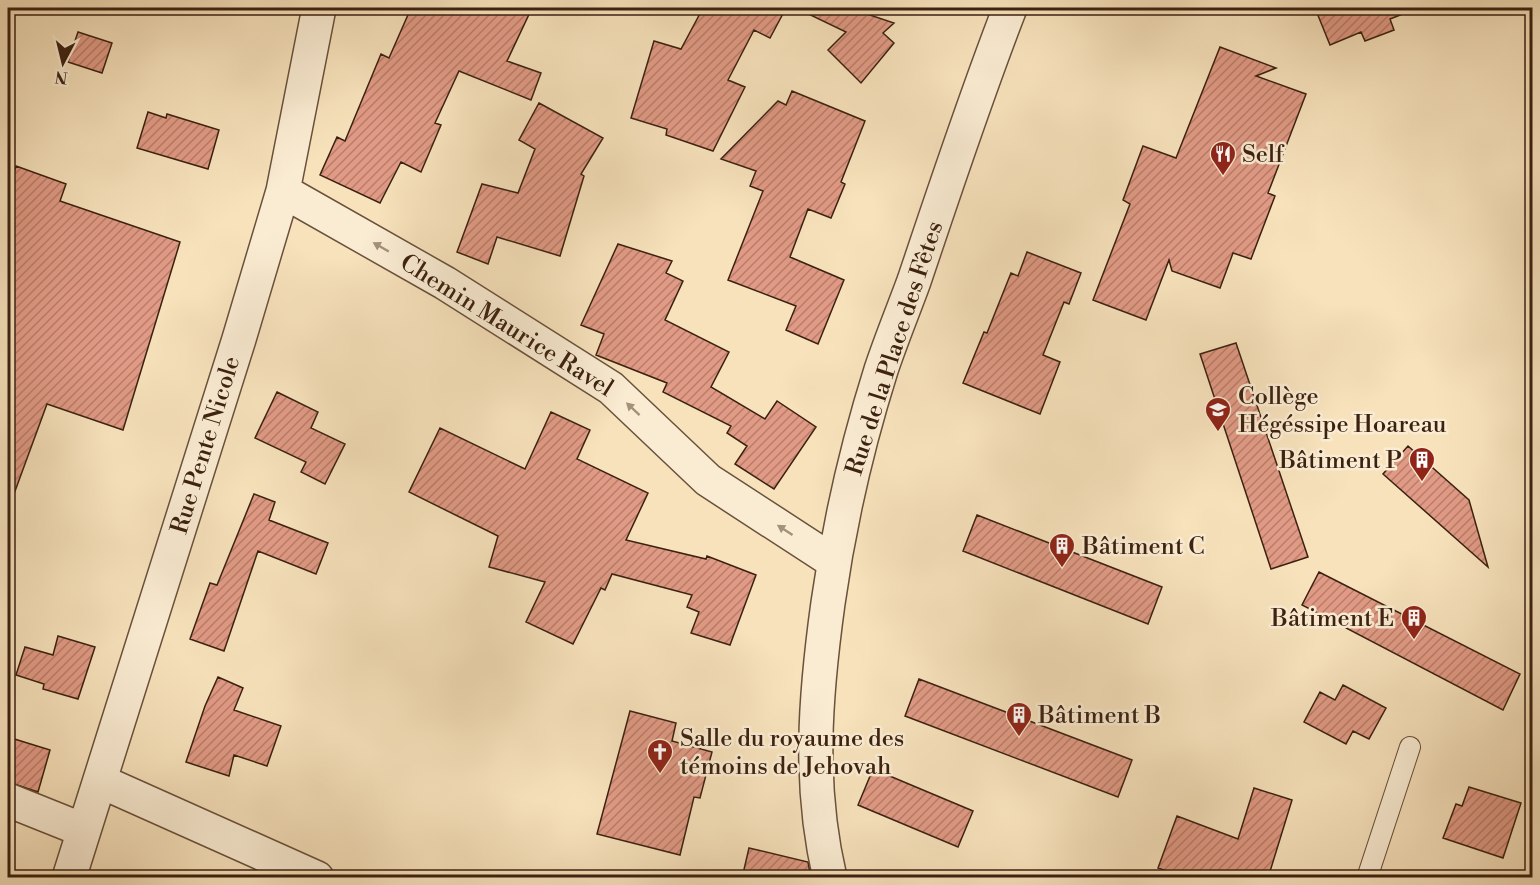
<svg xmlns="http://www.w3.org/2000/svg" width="1540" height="885" font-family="'Libre Bodoni',serif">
<defs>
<pattern id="building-hatch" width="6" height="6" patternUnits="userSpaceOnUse" patternTransform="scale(1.5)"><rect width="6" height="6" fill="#e19a85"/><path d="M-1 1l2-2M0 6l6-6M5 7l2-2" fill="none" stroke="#b87d6b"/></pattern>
</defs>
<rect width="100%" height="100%" fill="#f7e2bc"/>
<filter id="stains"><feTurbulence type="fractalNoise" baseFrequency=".00333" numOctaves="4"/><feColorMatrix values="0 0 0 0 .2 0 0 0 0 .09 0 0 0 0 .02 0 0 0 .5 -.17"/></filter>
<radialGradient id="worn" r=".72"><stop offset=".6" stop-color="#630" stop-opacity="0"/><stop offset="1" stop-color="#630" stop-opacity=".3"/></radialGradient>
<path fill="url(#building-hatch)" stroke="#3b2110" stroke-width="1.5" d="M 411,8 L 421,12 L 423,8 L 532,8 L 507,61 L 541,73 L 531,100 L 459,71 L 435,123 L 441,125 L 421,172 L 401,162 L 380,203 L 320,175 L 337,137 L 345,141 L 381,54 L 389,58 Z
M 703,8 L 786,8 L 770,38 L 754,30 L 728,80 L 745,87 L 713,151 L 666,135 L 667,129 L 631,118 L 654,41 L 681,49 Z
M 801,8 L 849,8 L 894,23 L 883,33 L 894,43 L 861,83 L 828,50 L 846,32 L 800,10 Z
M 1315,8 L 1418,8 L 1390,19 L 1394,30 L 1365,41 L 1361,32 L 1330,45 Z
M 78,32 L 112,43 L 102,73 L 68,62 Z
M 1220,47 L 1276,68 L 1256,76 L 1306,94 L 1268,193 L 1275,196 L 1251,259 L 1233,253 L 1220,288 L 1172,271 L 1169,260 L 1146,320 L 1093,300 L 1130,204 L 1123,200 L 1143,146 L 1176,158 Z
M 792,91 L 865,121 L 841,182 L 845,184 L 831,218 L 808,209 L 790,257 L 844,280 L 818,344 L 786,330 L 796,306 L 728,280 L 763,191 L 750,186 L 756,171 L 721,159 L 778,101 L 786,105 Z
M 539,103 L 603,138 L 581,174 L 584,176 L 560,256 L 497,237 L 488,264 L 457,252 L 482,184 L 518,193 L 535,149 L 519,140 Z
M 148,112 L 166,118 L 167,114 L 219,130 L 208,169 L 137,148 Z
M 16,166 L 66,184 L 60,201 L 180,242 L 123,430 L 47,404 L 11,502 L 8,501 L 8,192 Z
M 618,244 L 672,261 L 666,273 L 683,281 L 665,320 L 729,352 L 711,387 L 765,419 L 777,401 L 816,427 L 774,489 L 735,464 L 747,446 L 727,433 L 731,426 L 663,392 L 667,383 L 596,355 L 604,334 L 581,325 Z
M 1027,252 L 1081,273 L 1069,304 L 1064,302 L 1043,355 L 1060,362 L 1040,414 L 963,383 L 984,332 L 987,333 L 1011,273 L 1018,276 Z
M 1236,343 L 1308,557 L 1271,569 L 1200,354 Z
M 277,392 L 318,412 L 311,428 L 345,444 L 325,484 L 301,472 L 306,462 L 255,438 Z
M 551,412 L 590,430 L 577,459 L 648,493 L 626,540 L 706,559 L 707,556 L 756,575 L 730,645 L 691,633 L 699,612 L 687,607 L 692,595 L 612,574 L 605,590 L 601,588 L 573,644 L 526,622 L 545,582 L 489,567 L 498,536 L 409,492 L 440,428 L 525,469 Z
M 1408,446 L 1469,500 L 1488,567 L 1383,474 Z
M 254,494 L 275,502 L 269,520 L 328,543 L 316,574 L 258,551 L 224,651 L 190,639 L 210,583 L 217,585 Z
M 977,515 L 1162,587 L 1148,624 L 963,551 Z
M 1319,572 L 1520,674 L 1503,710 L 1302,605 Z
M 58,636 L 95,647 L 78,699 L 43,689 L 44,684 L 16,675 L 25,647 L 53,655 Z
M 218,677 L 243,688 L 234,710 L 281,726 L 267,766 L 234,755 L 229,776 L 186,762 L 205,706 Z
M 919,679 L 1132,760 L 1118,797 L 905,716 Z
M 1343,685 L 1386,708 L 1369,739 L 1353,731 L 1346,744 L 1304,722 L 1320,692 L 1335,700 Z
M 630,711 L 676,723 L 672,741 L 712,752 L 700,798 L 694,797 L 680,855 L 597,834 Z
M 8,737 L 50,750 L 38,792 L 8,782 Z
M 873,769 L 973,811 L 958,847 L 858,805 Z
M 1469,787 L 1521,803 L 1503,858 L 1443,838 L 1456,804 L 1462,806 Z
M 1254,788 L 1292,800 L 1268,878 L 1187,878 L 1158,868 L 1177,816 L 1238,839 Z
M 749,848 L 808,862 L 811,878 L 742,878 Z"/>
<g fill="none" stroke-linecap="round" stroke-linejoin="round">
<defs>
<path id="service" d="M 1367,878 L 1410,747"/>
<path id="minor" d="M 283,191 L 445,283 L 611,388 L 708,480 L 834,562
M 100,781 L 317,878
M 8,800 L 83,830
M 69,878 L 239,339 L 283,191 L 319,8
M 830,878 C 808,785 815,697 828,603 C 839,525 857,446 881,370 C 891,340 903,311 914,281 C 945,189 975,98 1010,8"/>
</defs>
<use href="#service" stroke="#6a513b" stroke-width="22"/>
<use href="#minor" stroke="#6a513b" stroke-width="36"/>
<use href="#service" stroke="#faecd3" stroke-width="20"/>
<use href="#minor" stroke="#faecd3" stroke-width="33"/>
</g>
<defs><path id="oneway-solid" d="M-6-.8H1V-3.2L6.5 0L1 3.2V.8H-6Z" transform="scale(1.5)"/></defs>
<g fill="#a4917b">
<use href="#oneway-solid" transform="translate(381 247) rotate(-150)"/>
<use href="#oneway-solid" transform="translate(633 409) rotate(-137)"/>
<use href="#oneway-solid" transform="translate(785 530) rotate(-147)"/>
</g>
<defs>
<symbol id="restaurant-pin" viewBox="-11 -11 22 30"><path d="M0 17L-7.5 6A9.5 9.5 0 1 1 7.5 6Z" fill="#8f2418" stroke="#faecd3"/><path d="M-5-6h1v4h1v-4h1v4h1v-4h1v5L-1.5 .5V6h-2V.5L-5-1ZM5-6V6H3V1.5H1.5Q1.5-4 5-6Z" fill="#fff"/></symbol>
<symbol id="school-pin" viewBox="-11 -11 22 30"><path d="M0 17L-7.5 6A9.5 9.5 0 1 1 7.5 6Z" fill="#8f2418" stroke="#faecd3"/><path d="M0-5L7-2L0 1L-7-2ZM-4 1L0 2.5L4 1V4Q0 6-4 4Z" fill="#fff"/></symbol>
<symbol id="building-pin" viewBox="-11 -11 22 30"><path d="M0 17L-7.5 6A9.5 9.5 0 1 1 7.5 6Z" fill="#8f2418" stroke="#faecd3"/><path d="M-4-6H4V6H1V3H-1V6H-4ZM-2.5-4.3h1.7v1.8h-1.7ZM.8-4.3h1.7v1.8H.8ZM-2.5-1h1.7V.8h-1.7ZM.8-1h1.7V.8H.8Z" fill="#fff"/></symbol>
<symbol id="church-pin" viewBox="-11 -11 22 30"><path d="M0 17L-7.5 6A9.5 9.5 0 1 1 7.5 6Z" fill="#8f2418" stroke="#faecd3"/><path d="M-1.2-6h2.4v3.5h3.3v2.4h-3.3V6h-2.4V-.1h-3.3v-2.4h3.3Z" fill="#fff"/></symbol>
</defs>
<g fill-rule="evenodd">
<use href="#restaurant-pin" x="1208" y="139" width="30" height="40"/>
<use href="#school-pin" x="1203" y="395" width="30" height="40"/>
<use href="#building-pin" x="1407" y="445" width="30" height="40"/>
<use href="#building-pin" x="1047" y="531" width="30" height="40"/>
<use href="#building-pin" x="1399" y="603" width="30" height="40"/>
<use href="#building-pin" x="1004" y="700" width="30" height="40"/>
<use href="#church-pin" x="645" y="737" width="30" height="40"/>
</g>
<g text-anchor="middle" stroke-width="5" stroke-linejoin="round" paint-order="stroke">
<g font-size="24" fill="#3b2110" stroke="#faecd3" text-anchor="start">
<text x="1242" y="162">Self</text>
<text x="1238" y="404">Collège<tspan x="1238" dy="28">Hégéssipe Hoareau</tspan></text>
<text x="1402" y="468" text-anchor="end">Bâtiment P</text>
<text x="1082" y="554">Bâtiment C</text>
<text x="1394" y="626" text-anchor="end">Bâtiment E</text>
<text x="1038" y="723">Bâtiment B</text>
<text x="680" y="746">Salle du royaume des<tspan x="680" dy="28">témoins de Jehovah</tspan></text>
</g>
<g font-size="24" fill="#3b2110" stroke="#faecd3">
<text transform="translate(507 325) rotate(32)" y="8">Chemin Maurice Ravel</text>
<text transform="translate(894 348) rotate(-72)" y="8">Rue de la Place des Fêtes</text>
<text transform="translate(205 445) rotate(-73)" y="8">Rue Pente Nicole</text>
</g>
</g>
<rect width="1540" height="885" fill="none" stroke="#f7e2bc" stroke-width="30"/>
<rect x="9" y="9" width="1522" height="867" fill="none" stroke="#3b2110" stroke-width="3"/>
<rect x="15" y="15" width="1510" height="855" fill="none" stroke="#3b2110" stroke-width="1.5"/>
<g transform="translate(63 63) rotate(187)" stroke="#faecd3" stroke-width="4.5" paint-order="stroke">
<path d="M0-4.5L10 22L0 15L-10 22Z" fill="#3b2110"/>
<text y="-9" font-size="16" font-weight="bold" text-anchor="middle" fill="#3b2110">N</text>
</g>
<rect width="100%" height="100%" filter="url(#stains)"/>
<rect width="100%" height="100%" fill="url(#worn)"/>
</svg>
